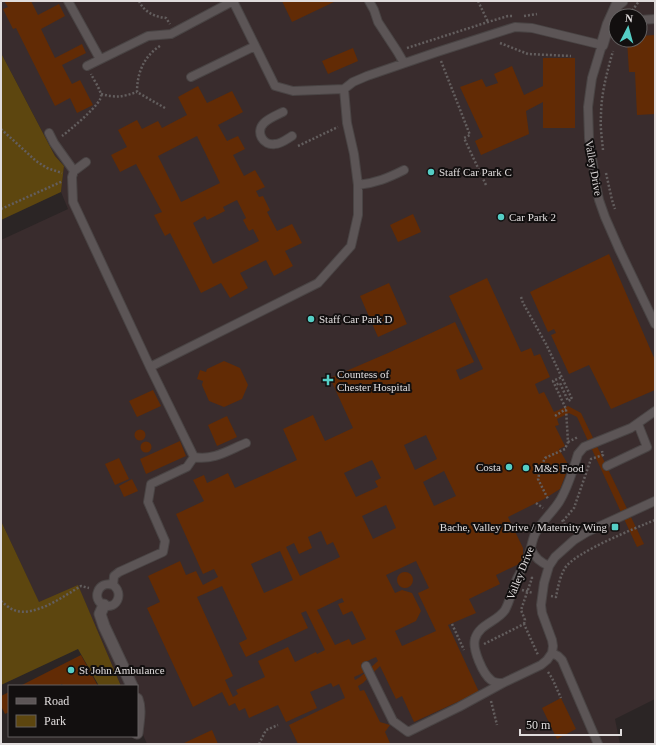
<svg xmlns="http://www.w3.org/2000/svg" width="656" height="745" font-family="Georgia,serif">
<rect width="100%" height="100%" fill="#2b2525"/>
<path fill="#392c2d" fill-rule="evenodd" d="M 1,1 L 655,1 L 655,699 L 615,719 L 620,744 L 147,744 L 137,721 L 137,686 L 121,686 L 78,586 L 39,603 L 1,521 L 1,240 L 68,209 L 61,192 L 64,166 L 55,156 L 1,53 ZM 616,16 L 640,16 L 640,40 L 616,40 Z"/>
<path fill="#5d460f" d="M 1,53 L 55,156 L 64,166 L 61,192 L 1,220 Z
M 1,521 L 39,602 L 78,585 L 121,686 L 99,686 L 78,649 L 1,685 Z"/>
<path fill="#622b05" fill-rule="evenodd" d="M 4,1 L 31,1 L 38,15 L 59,4 L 65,16 L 41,29 L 55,58 L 82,44 L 86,53 L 62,65 L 72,84 L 80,80 L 93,105 L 77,113 L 70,98 L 55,106 L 16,28 L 13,29 L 3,9 L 8,7 Z
M 282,1 L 336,1 L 292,22 Z
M 655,35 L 655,114 L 637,115 L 635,72 L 629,72 L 627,40 L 640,40 L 640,36 Z
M 353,48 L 358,61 L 328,74 L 322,61 Z
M 543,58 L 575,58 L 575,128 L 543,128 L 543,102 L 526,111 L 529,134 L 481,155 L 475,141 L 483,137 L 460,87 L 482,79 L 486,87 L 498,83 L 494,74 L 512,66 L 524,95 L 543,86 Z
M 198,86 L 207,103 L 232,91 L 243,112 L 218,125 L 227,141 L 238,136 L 245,149 L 233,155 L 244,176 L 255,170 L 265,187 L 256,191 L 259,197 L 263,196 L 270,210 L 267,212 L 277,231 L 292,224 L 302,243 L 285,251 L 293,266 L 274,276 L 266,260 L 240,273 L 248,288 L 230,298 L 221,283 L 201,293 L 170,233 L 165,236 L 154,215 L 162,212 L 136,164 L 120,172 L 111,155 L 127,147 L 118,130 L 137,120 L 142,129 L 158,121 L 162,128 L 187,115 L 178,97 ZM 197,136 L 220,183 L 181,202 L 158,156 ZM 237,200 L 246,218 L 243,220 L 249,231 L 253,229 L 259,241 L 213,264 L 193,223 L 205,216 L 207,220 L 225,211 L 223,207 Z
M 413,214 L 421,232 L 398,242 L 390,225 Z
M 609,254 L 655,360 L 655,390 L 611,409 L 589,365 L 569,374 L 551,335 L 556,333 L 554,329 L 548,332 L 530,292 Z
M 487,278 L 521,352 L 531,348 L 534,356 L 540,354 L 550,377 L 535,384 L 539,394 L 544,392 L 554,412 L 568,406 L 581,413 L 644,544 L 637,547 L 577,417 L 569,413 L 557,419 L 559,425 L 555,426 L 565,446 L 559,449 L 569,466 L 560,489 L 544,499 L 508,517 L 523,548 L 523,562 L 496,575 L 500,584 L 469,599 L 476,613 L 448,625 L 479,692 L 414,722 L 402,696 L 396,699 L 380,666 L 363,683 L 358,686 L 360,691 L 364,690 L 380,722 L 390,725 L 385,732 L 390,743 L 389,744 L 298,744 L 289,725 L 345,698 L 339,684 L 333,687 L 331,683 L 310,692 L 317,708 L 286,722 L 278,705 L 249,718 L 245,708 L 239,711 L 235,703 L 229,706 L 222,692 L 193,707 L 147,608 L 160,602 L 148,576 L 180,561 L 186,575 L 196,571 L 203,585 L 218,577 L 214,569 L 203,574 L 176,514 L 204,501 L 193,480 L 204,475 L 207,483 L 228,473 L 235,488 L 297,460 L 283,429 L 313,415 L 325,441 L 353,428 L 330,378 L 388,353 L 455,322 L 474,362 L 456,370 L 460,380 L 483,369 L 449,296 ZM 426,435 L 437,459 L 415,470 L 404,445 ZM 372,460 L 381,478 L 375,481 L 378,487 L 356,497 L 344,473 ZM 444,471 L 456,496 L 434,506 L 423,482 ZM 386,505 L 396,528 L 373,539 L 362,516 ZM 321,531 L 327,545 L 333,542 L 340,557 L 300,576 L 286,547 L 294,543 L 299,554 L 312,548 L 308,537 ZM 280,551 L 293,580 L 264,593 L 251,564 ZM 416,561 L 429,588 L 418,593 L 436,631 L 402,646 L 395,631 L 416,621 L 421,611 L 412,593 L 402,590 L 395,593 L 386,575 ZM 222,586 L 247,639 L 239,643 L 246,657 L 308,628 L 301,613 L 306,611 L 325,650 L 317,654 L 316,652 L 295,662 L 288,647 L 258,661 L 265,677 L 236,690 L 238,694 L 233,697 L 225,680 L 233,676 L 197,597 ZM 342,598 L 344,602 L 338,604 L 343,615 L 352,611 L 366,639 L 352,645 L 349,639 L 335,645 L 317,610 ZM 376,657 L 378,661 L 360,677 L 355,680 L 354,677 L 365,672 L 361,664 Z
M 389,283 L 407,324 L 378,337 L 360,296 Z
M 224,361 L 240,368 L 248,385 L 242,399 L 224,407 L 209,401 L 202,385 L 203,381 L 197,379 L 200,370 L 206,372 L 207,369 Z
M 153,390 L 161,406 L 137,417 L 129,401 Z
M 227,416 L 237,437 L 217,446 L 208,425 Z
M134.5 435a5.5 5.5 0 1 1 11 0a5.5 5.5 0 1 1-11 0Z
M 180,441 L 186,456 L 146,474 L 140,459 Z
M140.5 447a5.5 5.5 0 1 1 11 0a5.5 5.5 0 1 1-11 0Z
M 119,458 L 129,479 L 115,485 L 105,464 Z
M 132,479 L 138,491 L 124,497 L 119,486 Z
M397 580a8 8 0 1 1 16 0a8 8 0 1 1-16 0Z
M 81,655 L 98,686 L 63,686 L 62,684 L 59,686 L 20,686 Z
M 9,692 L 9,712 L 5,714 L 1,706 L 1,696 Z
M 561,698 L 576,729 L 557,739 L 542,708 Z
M 212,730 L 218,744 L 182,744 Z"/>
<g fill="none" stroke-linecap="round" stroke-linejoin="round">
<defs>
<path id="service" d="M 68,1 L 100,59
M 369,1 L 374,10 L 378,22 L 397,51 L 404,63
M 640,20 L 655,19
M 87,66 L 148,36 L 171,34 L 233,1 L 275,86 L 293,91 L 344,89
M 191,77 L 255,46
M 283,112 C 277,115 269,118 264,123 C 255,132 263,146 275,144 C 281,144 287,139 292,136
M 49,133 L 54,143 L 74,171
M 86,162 L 74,171 L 72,177 L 73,202 L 150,367 L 194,457 L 187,467 L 151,484 L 148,502 L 165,541 L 163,552 L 119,572 L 114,576 L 113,585 C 124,593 117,610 104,605 C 91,600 98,580 113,585
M 358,185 C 376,183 388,178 404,170
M 150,367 L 318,283 L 351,246 L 358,215 L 358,185 L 354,154 L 347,123 L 344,89 L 353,82 L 367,76 L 437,52 L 515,27 L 532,28 L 602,45 L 592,78 L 590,92 L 588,107 L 589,138 L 596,185 L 599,200 L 605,217 L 619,249 L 655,324
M 194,457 C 213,461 229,450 246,443
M 607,466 L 647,447 L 638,424
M 531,549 C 535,558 540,562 549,566
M 552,653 L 558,656 L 562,660 L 598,744
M 366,666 L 393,721 L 408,732 L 459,707 L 503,683 L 541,665 L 547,660 L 552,653 L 553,646 L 552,640 L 542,613 L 541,605 L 544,583 L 549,566 L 555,557 L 574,540 L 587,532 L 655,501
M 503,683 C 499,683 494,683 491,680 C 483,674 472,649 475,639 C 479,624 497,622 505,610 C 510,601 512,590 516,581 C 519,573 525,566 528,557 C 531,550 532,540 535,534 C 541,522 552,513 559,502 C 568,488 573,470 578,454 L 584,447 L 631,428 L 655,411"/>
<path id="minor" d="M 602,45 L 608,25 L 617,5 L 622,1
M 104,605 L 100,614 L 104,626 L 132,686
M 137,699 C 141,709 138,722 137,733"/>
</defs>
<use href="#service" stroke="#494444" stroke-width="10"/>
<use href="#minor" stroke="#494444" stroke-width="13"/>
<path stroke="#635e5e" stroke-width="2.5" stroke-dasharray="2 2" stroke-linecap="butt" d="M 139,1 C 144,12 155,17 166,18 L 170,24
M 478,1 L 488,22
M 630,14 L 639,1
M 524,16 L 537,14
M 500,43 L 528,54 L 571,56
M 160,46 C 144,56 137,73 137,92 L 165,108
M 407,48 L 488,22 L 508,16 L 513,16
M 441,61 L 470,135 L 464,138 L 486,185
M 101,94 C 117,98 122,97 137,92
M 1,129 L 36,161 L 47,168 L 62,173
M 62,136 C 70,130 103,103 101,95 C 100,89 94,80 91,74
M 298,146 L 338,127
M 603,150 C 602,139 600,127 601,116 C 601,94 607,72 613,51
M 606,173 L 612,200 L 615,209
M 1,209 L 63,181
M 521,297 L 523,303 L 546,344 L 572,399 L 568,401 L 560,383 L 555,385
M 555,416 L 566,409
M 568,442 L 578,437
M 539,466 L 541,467 L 545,458 L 565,449 L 568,442 L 566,409 L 553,381 L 562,377
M 541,467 L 538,479 L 548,499
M 536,503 L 543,508
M 562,520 L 569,531
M 563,521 L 574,508 L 591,459 L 603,455 L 602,451
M 522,590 L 533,593
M 551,596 L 556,597 C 558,587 560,576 565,568 C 575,552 636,528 655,520
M 1,601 C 5,604 10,609 14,610 C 34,618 64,596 81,586 L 89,588
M 452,624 L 464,650
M 524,624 L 525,620 L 521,610 L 532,578 L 530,576
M 484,644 L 524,624 L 538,655
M 548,672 L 552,678 L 561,698
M 491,701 L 497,725
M 259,744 L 266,730 L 278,725"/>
<use href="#service" stroke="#5c5556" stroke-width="8"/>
<use href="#minor" stroke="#5c5556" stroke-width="11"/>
</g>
<g fill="#55cec5" stroke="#120f0f" stroke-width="1.5">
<circle cx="431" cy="172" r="4"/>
<circle cx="501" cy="217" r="4"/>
<circle cx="311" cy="319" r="4"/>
<path d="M326 374h4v4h4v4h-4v4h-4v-4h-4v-4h4z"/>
<circle cx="509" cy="467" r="4"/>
<circle cx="526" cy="468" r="4"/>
<rect x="611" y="523" width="8" height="8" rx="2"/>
<circle cx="71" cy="670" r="4"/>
</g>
<g text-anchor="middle" stroke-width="4" stroke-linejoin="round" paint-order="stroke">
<g font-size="11" fill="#e0dcdc" stroke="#120f0f">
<text transform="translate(594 168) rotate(80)" y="4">Valley Drive</text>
<text transform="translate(520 573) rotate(-68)" y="4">Valley Drive</text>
</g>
<g font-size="11" fill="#e0dcdc" stroke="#120f0f" text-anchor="start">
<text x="439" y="176">Staff Car Park C</text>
<text x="509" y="221">Car Park 2</text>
<text x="319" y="323">Staff Car Park D</text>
<text x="337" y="378">Countess of<tspan x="337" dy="13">Chester Hospital</tspan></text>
<text x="501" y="471" text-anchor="end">Costa</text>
<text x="534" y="472">M&amp;S Food</text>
<text x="607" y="531" text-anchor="end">Bache, Valley Drive / Maternity Wing</text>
<text x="79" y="674">St John Ambulance</text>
</g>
</g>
<rect width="656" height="745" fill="none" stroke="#e0dcdc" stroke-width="4"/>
<rect x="8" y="685" width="130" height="52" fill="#120f0f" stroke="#646161"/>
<rect x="16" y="698" width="20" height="6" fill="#5c5556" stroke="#646161"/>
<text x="44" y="705" font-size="12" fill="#e0dcdc">Road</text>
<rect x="16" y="715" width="20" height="12" fill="#5d460f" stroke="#646161"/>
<text x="44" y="725" font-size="12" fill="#e0dcdc">Park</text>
<g transform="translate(628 28) rotate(6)"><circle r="19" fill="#120f0f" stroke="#646161"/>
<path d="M0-3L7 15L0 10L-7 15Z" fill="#55cec5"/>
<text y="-6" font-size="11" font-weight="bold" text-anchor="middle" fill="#e0dcdc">N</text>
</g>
<path d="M520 729v6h101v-6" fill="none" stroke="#e0dcdc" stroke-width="2"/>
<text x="526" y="729" font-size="12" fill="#e0dcdc" stroke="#120f0f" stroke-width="3" paint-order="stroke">50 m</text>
</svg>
